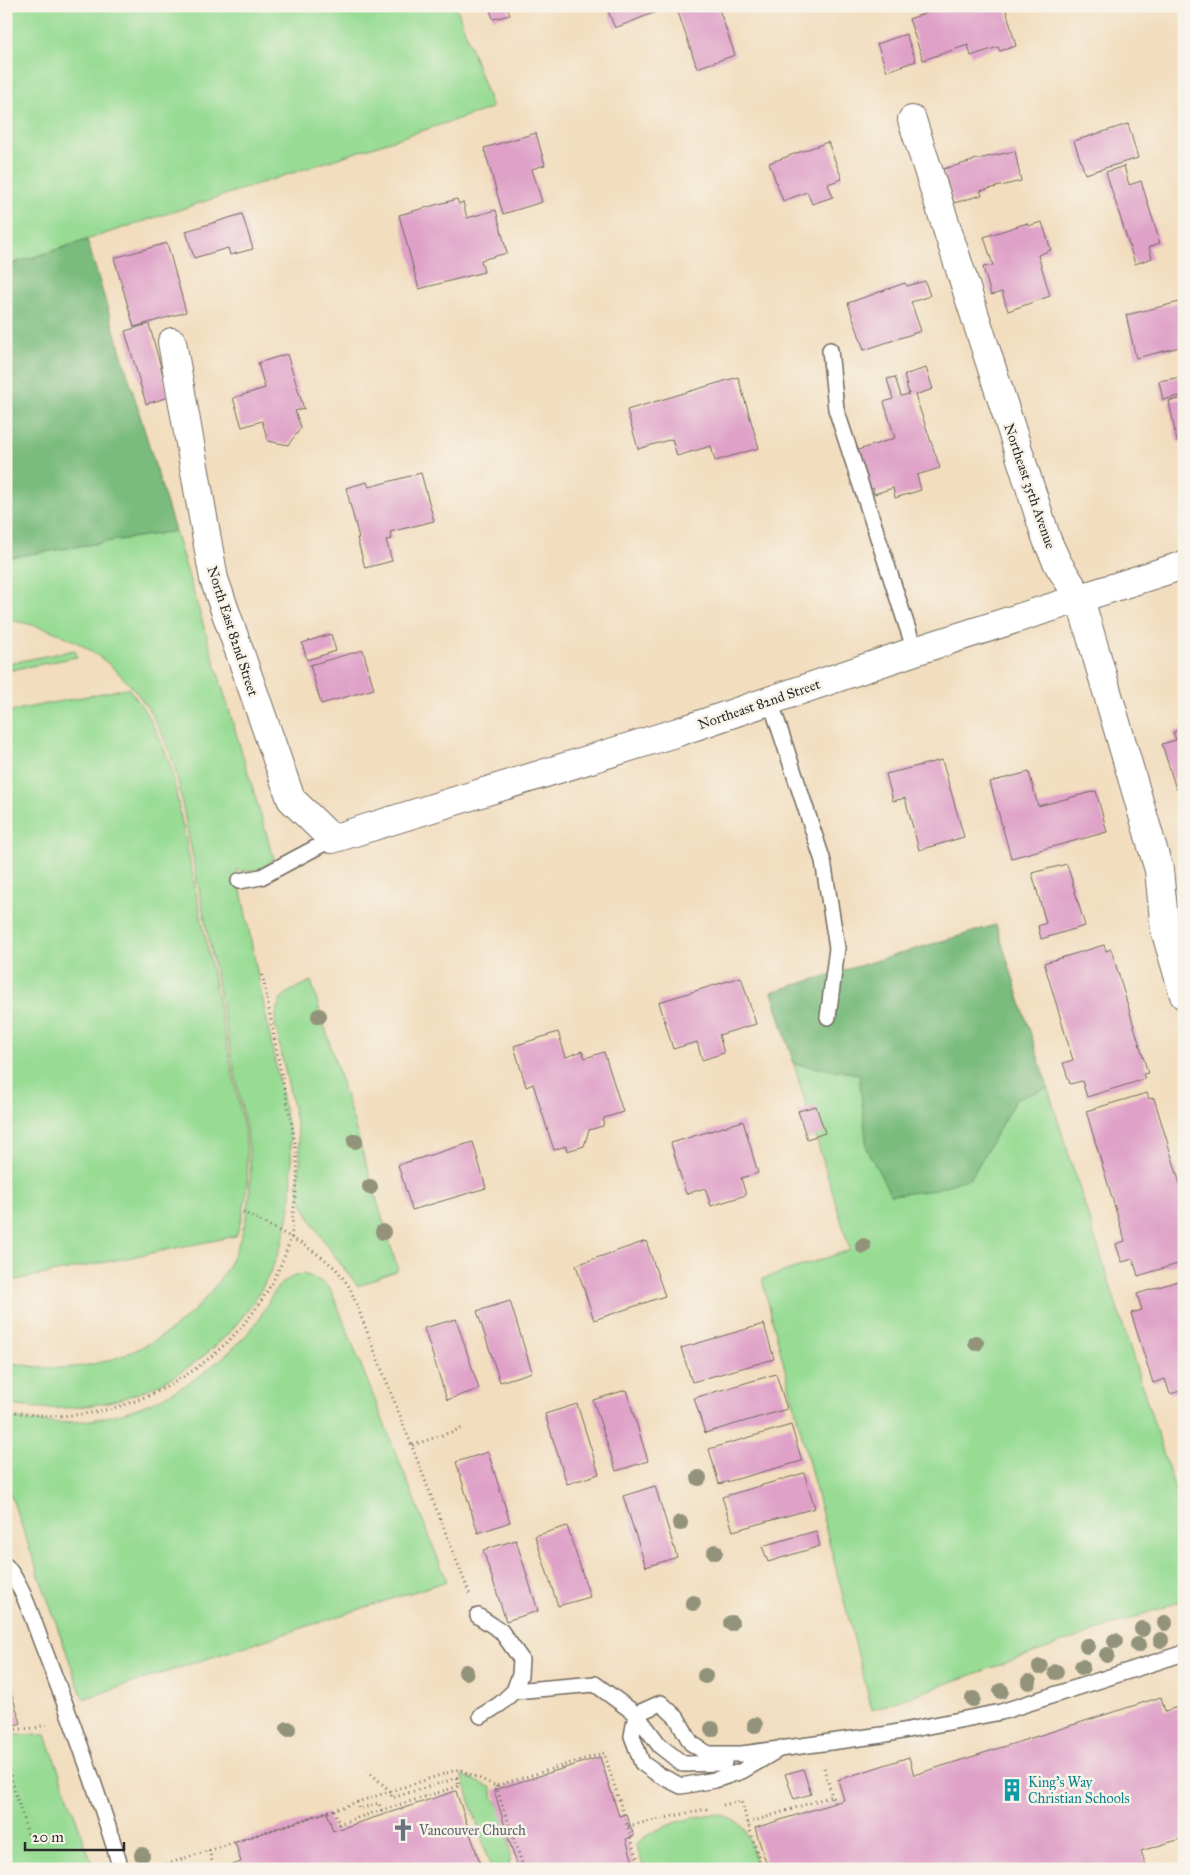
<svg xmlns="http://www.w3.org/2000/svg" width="1190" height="1875" font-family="'IM FELL Great Primer',serif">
<rect width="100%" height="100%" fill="#f7f3e8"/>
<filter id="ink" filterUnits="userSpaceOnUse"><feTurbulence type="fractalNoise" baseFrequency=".02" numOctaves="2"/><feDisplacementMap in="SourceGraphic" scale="10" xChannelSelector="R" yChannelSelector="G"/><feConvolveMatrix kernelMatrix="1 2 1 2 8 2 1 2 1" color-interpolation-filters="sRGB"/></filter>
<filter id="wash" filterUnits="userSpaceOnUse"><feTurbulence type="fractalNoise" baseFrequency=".0096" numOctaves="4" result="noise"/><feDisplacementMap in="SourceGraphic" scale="20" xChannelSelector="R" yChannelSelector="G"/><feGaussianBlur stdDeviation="1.12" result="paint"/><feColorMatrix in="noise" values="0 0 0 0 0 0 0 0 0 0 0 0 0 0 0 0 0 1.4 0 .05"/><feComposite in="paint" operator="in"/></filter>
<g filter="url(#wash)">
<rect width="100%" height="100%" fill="#f2ddbe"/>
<path fill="#98dc94" stroke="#628460" d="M 6,6 L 456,6 L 492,108 L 6,266 Z
M 175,531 L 274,859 C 262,869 252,874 237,870 L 290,1138 C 293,1170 293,1204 284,1236 C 248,1357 129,1427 6,1404 L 6,1361 C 110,1391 227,1320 247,1213 C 252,1186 251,1160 247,1134 L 177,777 C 157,694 93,630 6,620 L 6,558 Z
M 75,650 L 77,657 L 6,671 L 6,664 Z
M 128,688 C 150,715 160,735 171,768 L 245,1134 C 249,1171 249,1200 236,1236 L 6,1282 L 6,712 Z
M 996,925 L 1184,1518 L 1184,1600 L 872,1710 L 762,1279 L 850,1250 L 772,992 Z
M 311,981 L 398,1270 L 358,1286 C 339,1263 309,1223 300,1196 C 296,1182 301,1165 300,1150 C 295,1108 283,1065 275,1023 C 278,992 286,994 311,981 Z
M 304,1274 C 315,1278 328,1283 333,1295 L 447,1581 L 83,1699 L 6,1482 L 6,1416 C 97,1440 195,1396 254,1326 C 272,1303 270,1280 304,1274 Z
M 6,1735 L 46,1735 L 94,1869 L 6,1869 Z
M 462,1775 L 492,1788 C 491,1795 495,1800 499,1805 C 507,1819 512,1852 509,1867 L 503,1869 L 491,1869 Z
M 714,1814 C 750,1818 748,1839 758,1869 L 644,1869 L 636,1844 C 656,1826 688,1818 714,1814 Z"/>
<path fill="#7abc7e" stroke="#527454" d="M 87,240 L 175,531 L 6,558 L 6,266 Z
M 996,925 L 1048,1088 L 1016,1099 L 971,1178 L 929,1191 L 891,1195 L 867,1150 L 859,1074 L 794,1064 L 772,992 Z"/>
<g id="blocks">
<path fill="#dfa1c8" d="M 489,6 L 507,6 L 510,15 L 493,19 Z
M 606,6 L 654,6 L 656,12 L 615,28 Z
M 676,6 L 718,6 L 735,55 L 697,68 Z
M 946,6 L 1005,6 L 1016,46 L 1000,51 L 998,47 L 971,56 L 968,45 L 923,60 L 909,19 Z
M 906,34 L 916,61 L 887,71 L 877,44 Z
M 1128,124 L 1138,158 L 1085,174 L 1074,141 Z
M 536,133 L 545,165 L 532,169 L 542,202 L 503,214 L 484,148 Z
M 828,142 L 842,179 L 828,184 L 833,197 L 812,204 L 807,192 L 783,201 L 769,163 Z
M 1015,151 L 1021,181 L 980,191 L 982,195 L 954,203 L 943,169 L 973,161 L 973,160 Z
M 1124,166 L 1129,185 L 1141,181 L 1160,243 L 1149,247 L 1152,258 L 1135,264 L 1106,172 Z
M 457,199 L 459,204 L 463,202 L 467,218 L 496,210 L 507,253 L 481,260 L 484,272 L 419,289 L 399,215 Z
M 242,214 L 253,249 L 230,255 L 228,248 L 194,258 L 186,231 Z
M 1042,222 L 1051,250 L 1038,255 L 1050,296 L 1008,311 L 1002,292 L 991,295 L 983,267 L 993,265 L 984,237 L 1027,223 L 1028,226 Z
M 167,243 L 186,312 L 134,327 L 114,258 Z
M 925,281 L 930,296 L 911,302 L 921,331 L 864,350 L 848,303 L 905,283 L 907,286 Z
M 1184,301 L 1184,346 L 1136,358 L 1126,315 Z
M 149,324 L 169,397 L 146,404 L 125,331 Z
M 287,354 L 304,409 L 295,411 L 301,428 L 288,445 L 268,441 L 262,421 L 242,427 L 233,398 L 265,388 L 258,363 Z
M 926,368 L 933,389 L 915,395 L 940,468 L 917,475 L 921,490 L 895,498 L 893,488 L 874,494 L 873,488 L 871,489 L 858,450 L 895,438 L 884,402 L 893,399 L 887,379 L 895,377 L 901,396 L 909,394 L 904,375 Z
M 738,377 L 759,448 L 715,461 L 711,446 L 677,456 L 672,439 L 638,449 L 627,410 Z
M 1181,377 L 1184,395 L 1163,400 L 1159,381 Z
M 1184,398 L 1184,441 L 1177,442 L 1169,401 Z
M 421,473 L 434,521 L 390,532 L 392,539 L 386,540 L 392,561 L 365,568 L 357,538 L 359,538 L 346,488 L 367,482 L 369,487 Z
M 331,634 L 336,651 L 307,660 L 302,643 Z
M 363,650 L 374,689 L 321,704 L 310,665 Z
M 1184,729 L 1184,787 L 1176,789 L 1162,744 L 1176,740 L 1173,732 Z
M 942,760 L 964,837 L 919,850 L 905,798 L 893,801 L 886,774 Z
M 1029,772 L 1038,806 L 1096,791 L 1107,832 L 1011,858 L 990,782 Z
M 1067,864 L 1085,926 L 1041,939 L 1038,926 L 1046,923 L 1032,873 Z
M 1104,945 L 1106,951 L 1111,949 L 1148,1073 L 1143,1074 L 1145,1079 L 1087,1097 L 1082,1081 L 1070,1084 L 1063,1063 L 1073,1060 L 1044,963 Z
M 741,977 L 756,1024 L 719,1035 L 724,1053 L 702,1060 L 697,1042 L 673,1049 L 659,1002 Z
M 558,1032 L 566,1057 L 582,1051 L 585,1058 L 604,1052 L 623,1112 L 604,1118 L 603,1126 L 589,1130 L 584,1146 L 567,1151 L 566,1146 L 554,1150 L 533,1084 L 526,1087 L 514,1046 Z
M 1147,1093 L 1149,1099 L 1154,1098 L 1184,1197 L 1184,1262 L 1138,1276 L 1133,1259 L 1122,1262 L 1119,1254 L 1116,1244 L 1125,1241 L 1086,1111 Z
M 816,1106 L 825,1133 L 807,1139 L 798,1111 Z
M 743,1121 L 758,1173 L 741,1178 L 746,1195 L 711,1206 L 705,1188 L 686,1194 L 671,1143 Z
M 473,1142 L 486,1188 L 412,1210 L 398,1165 Z
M 646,1241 L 665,1296 L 594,1320 L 576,1265 Z
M 1184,1279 L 1184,1390 L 1170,1394 L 1165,1379 L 1153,1383 L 1131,1313 L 1142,1310 L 1137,1294 Z
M 510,1301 L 532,1372 L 500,1382 L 477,1311 Z
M 456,1319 L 479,1389 L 447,1400 L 424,1328 Z
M 764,1324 L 774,1359 L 692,1382 L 681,1348 Z
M 776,1374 L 787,1409 L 705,1433 L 694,1398 Z
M 626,1390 L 648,1461 L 616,1471 L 593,1400 Z
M 577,1404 L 599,1474 L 567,1484 L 545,1414 Z
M 791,1425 L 802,1461 L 719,1484 L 709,1449 Z
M 488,1452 L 510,1522 L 478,1533 L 456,1462 Z
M 804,1473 L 815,1508 L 733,1531 L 722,1497 Z
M 655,1486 L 677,1557 L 646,1567 L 623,1496 Z
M 567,1526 L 590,1597 L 558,1606 L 535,1536 Z
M 816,1531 L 820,1546 L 768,1562 L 762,1546 Z
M 516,1540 L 538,1611 L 506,1621 L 483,1550 Z
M 6,1678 L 21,1723 L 6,1728 Z
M 1161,1697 L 1165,1711 L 1184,1705 L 1184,1838 L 1141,1851 L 1147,1869 L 768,1869 L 755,1828 L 844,1800 L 838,1780 L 909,1757 L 914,1775 Z
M 600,1757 L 619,1816 L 626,1814 L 634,1836 L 626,1839 L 635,1869 L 509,1869 L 517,1866 L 494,1790 Z
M 803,1769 L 811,1794 L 794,1799 L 785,1774 Z
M 456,1791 L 482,1869 L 221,1869 L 241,1862 L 235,1842 L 327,1812 L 333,1831 Z"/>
</g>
</g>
<g filter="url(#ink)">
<use href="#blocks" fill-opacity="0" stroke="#71695e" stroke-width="1"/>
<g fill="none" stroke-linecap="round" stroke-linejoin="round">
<defs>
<path id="service" d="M 830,350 L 836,409 L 915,651
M 770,700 L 823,861 L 837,948 L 828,1017
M 239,881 L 261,877 L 332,839
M 6,1566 C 23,1585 34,1624 44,1649 C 72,1721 99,1794 121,1869
M 478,1616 L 501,1631 L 521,1659 L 520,1675 L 514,1691 L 500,1704 L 481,1716
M 514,1691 L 595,1684 L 636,1714 L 660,1746 L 683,1764 L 724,1763
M 781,1748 L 742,1771 L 715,1780 L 681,1786 L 659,1775 L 642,1763 L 632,1736 L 636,1714 L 661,1703 L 677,1718 L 691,1743 L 708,1754 L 742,1754 L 882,1735 L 1001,1712 L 1184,1653"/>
<path id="minor" d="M 912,120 L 1047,540 L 1058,564 L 1080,599 L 1159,870 L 1165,930 L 1184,995
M 172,342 L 214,579 L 291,799 L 332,839 L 678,732 L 915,651 L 1184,565"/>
</defs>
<use href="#service" stroke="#71695e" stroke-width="18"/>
<use href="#minor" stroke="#71695e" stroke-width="30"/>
<path stroke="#71695e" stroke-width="3" stroke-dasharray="1 4" stroke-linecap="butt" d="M 243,1212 C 274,1228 311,1246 336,1269 C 341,1275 346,1282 350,1288 L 470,1595
M 6,1410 C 126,1439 255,1355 290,1240 C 293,1232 292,1222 293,1214 C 295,1198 298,1181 297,1165 C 296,1139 289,1112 284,1087 C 276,1048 269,1010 262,972
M 413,1445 L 463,1428
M 6,1730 L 35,1728 L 47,1724
M 6,1761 L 28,1835
M 824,1768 L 834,1803
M 496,1786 L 524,1869
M 357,1802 L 359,1809 L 379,1803 L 382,1811
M 723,1805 L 741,1801 L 762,1869
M 334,1810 L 340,1828
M 748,1823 L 832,1796
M 338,1824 L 459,1786 L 457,1778 L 392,1798 L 390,1791 L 368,1771
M 628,1826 L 710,1808
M 209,1850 L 214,1869
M 158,1869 L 161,1866 L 459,1769 L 496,1786 L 604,1753 L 641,1869
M 205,1869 L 213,1866"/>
<use href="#service" stroke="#fff" stroke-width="15"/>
<use href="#minor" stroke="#fff" stroke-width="28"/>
</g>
<g fill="#93937b">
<circle cx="319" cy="1016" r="8"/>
<circle cx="355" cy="1141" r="8"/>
<circle cx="370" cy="1187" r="8"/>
<circle cx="383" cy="1232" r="8"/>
<circle cx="863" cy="1246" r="8"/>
<circle cx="976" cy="1343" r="8"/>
<circle cx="699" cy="1478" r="8"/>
<circle cx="680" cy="1523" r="8"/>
<circle cx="715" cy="1552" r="8"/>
<circle cx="693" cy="1603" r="8"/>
<circle cx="731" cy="1623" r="8"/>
<circle cx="1165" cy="1623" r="8"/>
<circle cx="1142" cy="1629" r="8"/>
<circle cx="1161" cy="1640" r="8"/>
<circle cx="1115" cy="1641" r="8"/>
<circle cx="1138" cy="1645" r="8"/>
<circle cx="1087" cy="1646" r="8"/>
<circle cx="1107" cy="1655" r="8"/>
<circle cx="1040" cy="1667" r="8"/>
<circle cx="1082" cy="1667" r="8"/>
<circle cx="466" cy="1672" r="8"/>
<circle cx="1056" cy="1672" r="8"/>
<circle cx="705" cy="1676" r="8"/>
<circle cx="1029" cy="1682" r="8"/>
<circle cx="1001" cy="1691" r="8"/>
<circle cx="973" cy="1699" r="8"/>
<circle cx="755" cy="1725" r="8"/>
<circle cx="288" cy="1729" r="8"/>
<circle cx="712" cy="1729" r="8"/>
<circle cx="142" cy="1855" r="8"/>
</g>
</g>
<defs>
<symbol id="building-bare" viewBox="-9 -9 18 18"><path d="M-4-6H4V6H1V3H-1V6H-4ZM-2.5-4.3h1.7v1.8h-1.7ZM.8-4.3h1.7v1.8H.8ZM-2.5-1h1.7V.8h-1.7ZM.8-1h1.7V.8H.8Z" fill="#0f9aa8" stroke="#f7f3e8" stroke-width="2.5" paint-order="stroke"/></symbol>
<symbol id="church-bare" viewBox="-9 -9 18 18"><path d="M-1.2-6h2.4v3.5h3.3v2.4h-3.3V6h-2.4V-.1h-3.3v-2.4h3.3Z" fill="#6b7280" stroke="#f7f3e8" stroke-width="2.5" paint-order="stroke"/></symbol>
</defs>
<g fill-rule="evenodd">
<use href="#building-bare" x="996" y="1774" width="32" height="32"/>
<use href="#church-bare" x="387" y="1814" width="32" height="32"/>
</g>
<g text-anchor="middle" stroke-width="5" stroke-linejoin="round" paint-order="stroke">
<g font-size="14" fill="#2b2b2b" stroke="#f7f3e8">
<text transform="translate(1030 486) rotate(71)" y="5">Northeast 35th Avenue</text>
<text transform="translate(233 631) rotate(72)" y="5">North East 82nd Street</text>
<text transform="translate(759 704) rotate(-19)" y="5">Northeast 82nd Street</text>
</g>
<g font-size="14" fill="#0d838f" stroke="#f7f3e8" text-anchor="start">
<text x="1028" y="1787">King's Way<tspan x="1028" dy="16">Christian Schools</tspan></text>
</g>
<g font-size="14" fill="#5b616d" stroke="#f7f3e8" text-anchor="start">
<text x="419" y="1835">Vancouver Church</text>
</g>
</g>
<rect width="1190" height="1875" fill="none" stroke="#f7f3e8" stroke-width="25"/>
<path d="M25 1842v8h99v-8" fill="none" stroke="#2b2b2b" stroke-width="2.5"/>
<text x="32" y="1842" font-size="15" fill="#2b2b2b" stroke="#f7f3e8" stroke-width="4" paint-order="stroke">20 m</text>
</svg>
